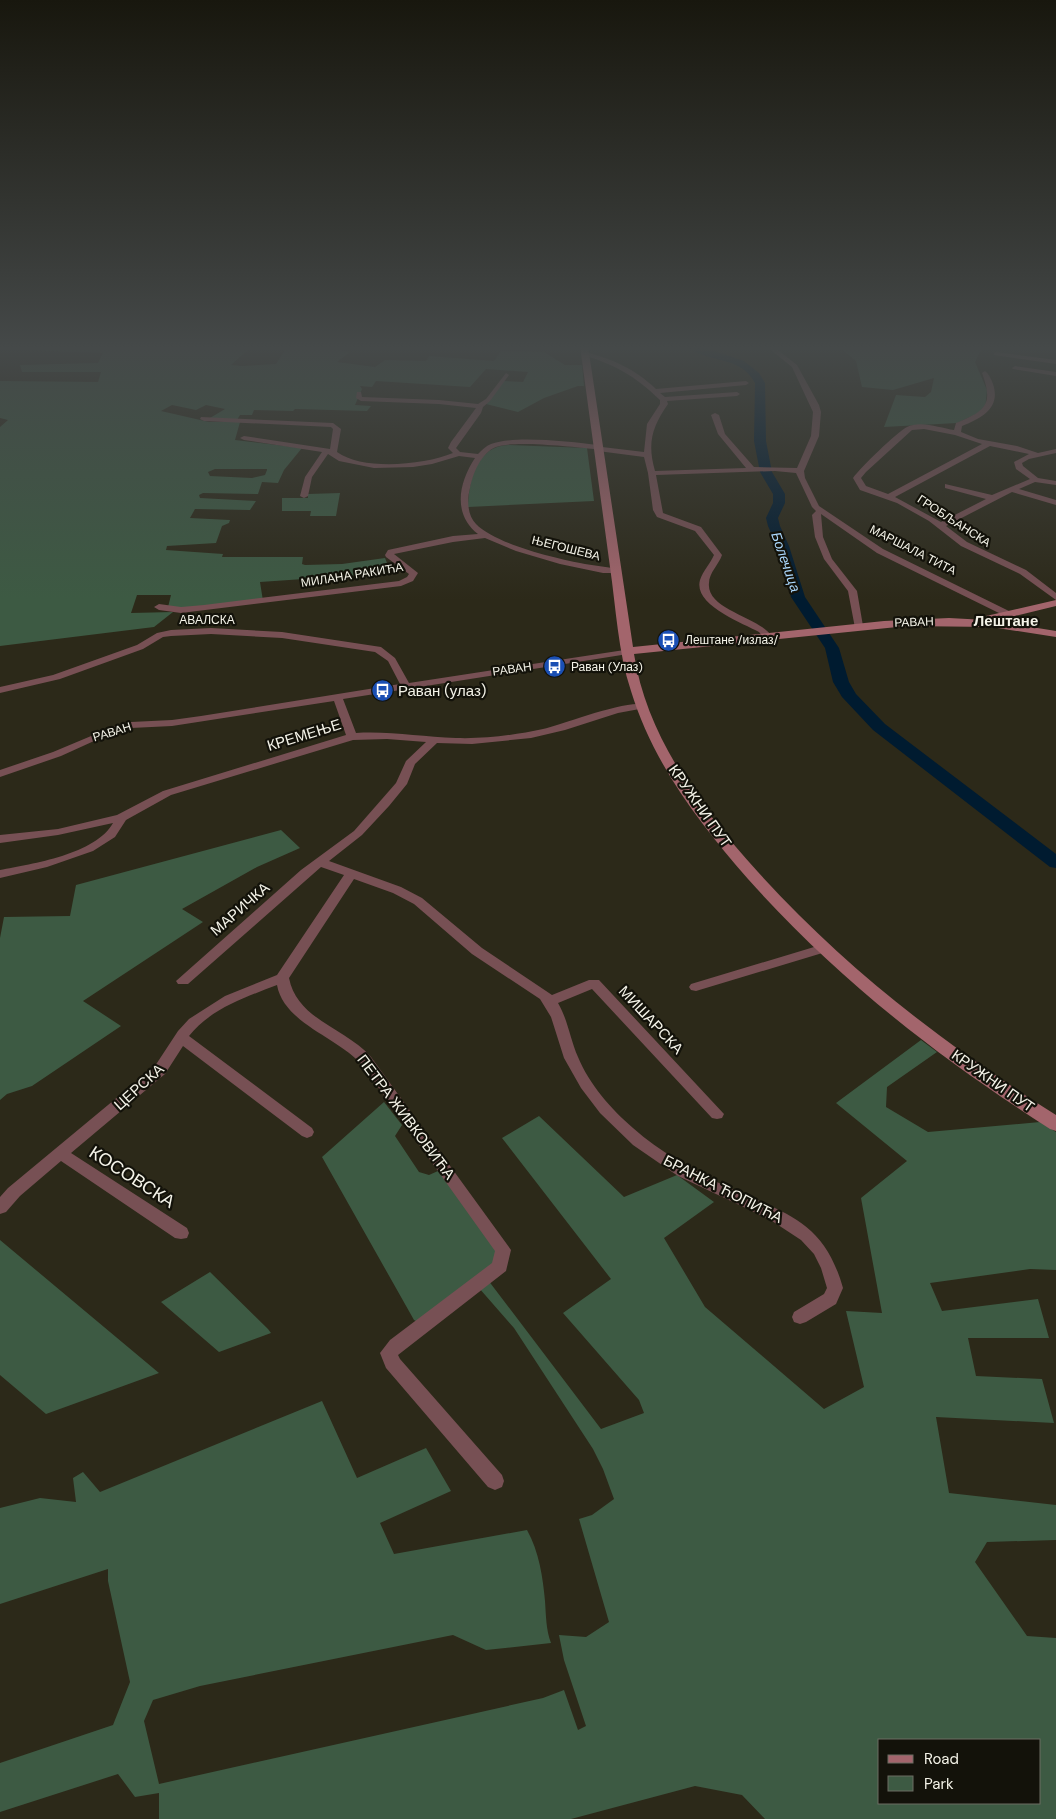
<svg xmlns="http://www.w3.org/2000/svg" width="1056" height="1819" font-family="'DM Sans',sans-serif">
<rect width="100%" height="100%" fill="#2c2919"/>
<path fill="#3d5a43" fill-rule="evenodd" d="M 0,346 L 252,346 L 231,365 L 242,366 L 276,364 L 285,350 L 273,346 L 318,346 L 350,352 L 337,362 L 375,367 L 385,360 L 426,361 L 429,356 L 494,361 L 501,351 L 544,352 L 565,365 L 582,365 L 584,386 L 578,386 L 544,398 L 518,412 L 486,404 L 503,381 L 523,382 L 528,372 L 486,369 L 470,387 L 376,381 L 372,387 L 360,386 L 362,389 L 355,405 L 371,406 L 367,411 L 295,409 L 293,411 L 254,410 L 252,415 L 240,415 L 237,420 L 210,418 L 225,409 L 206,405 L 196,410 L 172,405 L 161,411 L 209,422 L 240,422 L 235,440 L 302,448 L 284,470 L 278,483 L 262,482 L 258,494 L 203,493 L 199,495 L 200,498 L 256,501 L 250,510 L 195,509 L 190,518 L 230,520 L 229,523 L 222,526 L 216,543 L 167,546 L 166,550 L 223,554 L 222,557 L 303,557 L 302,564 L 305,565 L 342,564 L 385,558 L 391,573 L 260,582 L 263,601 L 204,607 L 168,607 L 171,595 L 137,595 L 131,613 L 173,612 L 154,627 L 0,646 L 0,427 L 8,420 L 0,418 L 0,381 L 98,382 L 101,372 L 22,372 L 20,365 L 98,363 L 103,353 L 0,349 ZM 215,469 L 267,469 L 267,470 L 265,475 L 252,478 L 210,476 L 208,472 Z
M 838,346 L 983,346 L 975,362 L 987,390 L 985,410 L 957,423 L 884,427 L 896,395 L 925,397 L 931,392 L 934,378 L 893,390 L 862,387 L 856,361 Z
M 509,445 L 587,448 L 594,501 L 468,507 C 469,480 476,446 509,445 Z
M 340,493 L 336,516 L 310,516 L 311,511 L 282,511 L 282,498 L 308,498 L 308,494 Z
M 281,830 L 300,848 L 257,867 L 182,909 L 203,922 L 83,1001 L 121,1026 L 32,1086 L 7,1094 L 0,1100 L 0,938 L 4,917 L 70,916 L 76,885 Z
M 921,1040 L 937,1052 L 887,1087 L 886,1107 L 928,1132 L 1040,1122 L 1056,1132 L 1056,1270 L 1030,1269 L 930,1283 L 942,1311 L 1038,1299 L 1049,1338 L 968,1338 L 976,1376 L 1042,1379 L 1054,1423 L 936,1417 L 949,1493 L 1056,1505 L 1056,1540 L 987,1542 L 975,1562 L 1027,1636 L 1056,1638 L 1056,1819 L 765,1819 L 742,1795 L 695,1786 L 571,1819 L 159,1819 L 159,1793 L 135,1797 L 118,1774 L 0,1812 L 0,1763 L 113,1725 L 130,1682 L 108,1581 L 108,1569 L 0,1604 L 0,1508 L 40,1498 L 76,1502 L 73,1478 L 83,1472 L 100,1492 L 322,1401 L 357,1478 L 426,1448 L 451,1491 L 380,1523 L 394,1554 L 527,1530 C 539,1551 543,1578 545,1601 C 546,1615 546,1630 551,1643 L 486,1650 L 453,1635 L 200,1686 L 153,1700 L 144,1721 L 159,1784 L 543,1698 L 564,1690 L 578,1730 L 586,1726 L 564,1660 L 559,1635 L 586,1637 L 609,1622 L 579,1519 L 592,1515 L 614,1499 L 603,1469 L 593,1449 L 514,1328 L 479,1288 L 488,1280 L 601,1429 L 644,1413 L 639,1400 L 563,1313 L 611,1279 L 502,1138 L 539,1116 L 624,1197 L 677,1175 L 714,1202 L 664,1238 L 705,1307 L 824,1409 L 864,1387 L 846,1311 L 882,1313 L 861,1198 L 907,1161 L 836,1103 ZM 880,1740 L 1040,1740 L 1040,1803 L 880,1803 Z
M 384,1102 L 402,1125 L 395,1136 L 419,1172 L 429,1175 L 438,1171 L 498,1246 L 495,1259 L 490,1269 L 420,1323 L 414,1320 L 322,1157 Z
M 0,1240 L 159,1373 L 46,1414 L 0,1375 Z
M 210,1272 L 268,1329 L 271,1333 L 219,1352 L 161,1302 Z"/>
<g fill="none" stroke-linecap="round" stroke-linejoin="round">
<path fill="#001b30" fill-rule="evenodd" d="M 687,346 L 699,346 L 744,361 L 759,373 L 765,383 L 766,441 L 772,472 L 785,494 L 785,503 L 778,518 L 780,526 L 789,546 L 805,597 L 839,648 L 849,682 L 856,694 L 885,724 L 1056,854 L 1056,868 L 1050,867 L 873,730 L 842,697 L 833,682 L 825,648 L 791,597 L 777,546 L 768,526 L 766,518 L 773,503 L 773,494 L 760,472 L 754,441 L 755,383 C 740,354 706,364 687,346 Z"/>
<path fill="#775054" fill-rule="evenodd" d="M 766,346 L 773,346 L 797,365 L 819,405 L 821,412 L 819,436 L 804,471 L 805,478 L 819,506 L 883,549 L 1011,612 L 1011,616 L 1005,616 L 877,553 L 821,514 L 823,537 L 832,559 L 857,591 L 863,626 L 861,628 L 855,628 L 848,591 L 824,559 L 815,537 L 812,515 L 816,511 L 812,507 L 796,473 L 775,471 L 656,475 L 663,513 L 701,527 L 722,555 C 719,564 709,573 709,583 C 706,609 758,617 771,635 L 769,637 L 763,637 L 759,632 C 742,623 693,605 700,580 C 703,571 710,564 714,555 L 695,531 L 657,517 L 653,510 L 648,473 L 644,457 L 598,451 L 594,449 C 574,447 513,440 496,447 C 481,453 473,473 470,488 C 467,499 467,515 476,524 C 495,544 557,559 585,564 C 596,566 608,567 619,569 L 619,573 L 603,573 L 560,564 L 516,551 L 485,538 L 453,542 L 394,554 L 418,573 L 413,581 L 401,586 L 181,613 L 159,610 L 154,607 L 159,604 L 181,607 L 204,605 L 399,581 L 407,577 L 409,574 L 386,557 L 385,555 L 388,550 L 453,536 L 478,534 C 452,514 459,482 475,458 L 459,456 L 432,464 L 413,467 L 374,468 L 339,461 L 328,454 L 312,477 L 308,496 L 304,498 L 300,496 L 305,477 L 322,452 L 244,440 L 240,438 L 244,436 L 330,449 L 333,429 L 331,427 L 204,421 L 200,419 L 201,417 L 333,423 L 341,429 L 337,452 C 363,471 424,465 453,453 L 448,448 L 451,442 L 476,408 L 439,404 L 361,401 L 356,398 L 357,392 L 361,392 L 362,397 L 439,400 L 478,404 L 486,399 L 506,373 L 509,375 L 490,401 L 483,407 L 481,413 L 456,448 L 460,452 L 478,454 C 482,450 486,446 491,444 C 515,435 571,442 598,445 L 602,447 L 644,452 L 647,424 L 660,404 L 660,400 C 635,376 616,365 583,355 L 583,353 L 585,352 C 613,359 635,369 656,389 L 746,381 L 749,383 L 746,385 L 660,393 L 665,397 L 737,392 L 740,394 L 737,396 L 667,401 L 668,404 C 652,427 647,443 655,471 L 746,468 L 718,434 L 711,415 L 715,413 L 719,415 L 725,434 L 754,467 L 797,468 L 811,436 L 813,412 L 792,367 Z
M 996,352 L 1056,360 L 1056,364 L 994,355 L 994,353 Z
M 1015,366 L 1056,372 L 1056,376 L 1013,369 L 1012,368 Z
M 985,371 C 989,374 991,379 993,384 C 1001,408 982,418 962,426 L 961,432 L 978,439 L 1017,446 L 1038,453 L 1056,449 L 1056,453 L 1029,459 L 1022,463 L 1023,466 L 1038,478 L 1056,481 L 1056,485 L 1035,482 L 1019,489 L 1056,500 L 1056,505 L 1012,492 L 946,526 L 967,542 L 1026,570 L 1056,593 L 1056,600 L 1020,574 L 961,546 L 929,521 L 897,503 L 860,490 L 853,478 C 860,468 897,432 907,427 C 920,420 941,428 954,430 L 956,423 C 985,411 994,405 982,373 ZM 924,429 L 955,435 L 982,444 L 888,494 L 866,486 L 861,478 L 866,472 L 912,430 ZM 990,446 L 1029,454 L 1014,462 L 1016,469 L 1030,479 L 992,495 L 945,484 L 945,488 L 986,499 L 941,522 L 895,497 Z
M 211,628 L 282,632 L 381,647 L 395,658 L 409,683 L 631,649 L 631,653 L 628,654 L 343,699 L 356,733 C 390,731 422,737 456,738 C 485,739 515,735 543,729 C 561,725 635,696 646,706 L 645,708 L 618,713 L 565,730 L 531,738 L 472,744 L 437,743 L 415,764 L 407,784 L 389,806 L 362,835 L 329,861 L 401,887 L 422,898 L 482,948 L 552,995 L 589,980 L 599,980 L 724,1114 L 722,1118 L 717,1119 L 712,1118 L 592,989 L 558,1003 C 568,1020 570,1039 578,1057 C 589,1084 611,1109 633,1128 C 660,1152 691,1169 723,1185 C 782,1213 823,1217 843,1288 L 836,1304 L 806,1322 L 800,1324 L 794,1322 L 792,1317 L 794,1312 L 824,1294 L 827,1288 L 821,1268 L 814,1254 L 801,1240 L 769,1219 L 678,1176 L 633,1145 L 600,1113 L 581,1088 L 564,1058 L 551,1017 L 540,999 L 472,954 L 414,904 L 393,893 L 354,879 L 289,978 C 297,1020 346,1028 371,1057 L 511,1250 L 506,1271 L 398,1355 L 400,1359 L 502,1475 L 504,1481 L 502,1487 L 495,1490 L 488,1487 L 386,1368 L 380,1353 L 390,1340 L 492,1263 L 495,1251 L 363,1066 C 340,1038 284,1024 277,985 C 246,997 210,1009 189,1036 L 312,1128 L 314,1132 L 312,1136 L 307,1138 L 302,1136 L 183,1046 L 165,1074 L 71,1153 L 187,1228 L 189,1233 L 187,1238 L 181,1239 L 175,1238 L 61,1161 L 20,1196 L 6,1212 L 0,1214 L 0,1197 L 8,1188 L 155,1066 L 178,1031 L 189,1019 L 225,996 L 277,975 L 344,875 L 321,867 L 188,984 L 178,984 L 176,981 L 301,870 L 354,831 L 396,783 L 406,761 L 426,742 L 387,739 L 353,740 L 171,795 L 126,820 L 115,837 L 93,851 L 47,867 L 0,878 L 0,870 C 32,864 96,854 113,823 L 58,835 L 0,843 L 0,835 L 58,829 L 117,815 L 163,791 L 346,735 L 334,701 L 172,726 L 131,728 L 105,736 L 61,756 L 0,777 L 0,770 L 53,752 L 115,726 L 131,722 L 172,720 L 201,716 L 400,684 L 388,661 L 375,652 L 282,638 L 211,634 L 171,636 L 163,637 L 143,649 L 60,679 L 0,693 L 0,687 L 53,675 L 137,645 L 157,633 L 171,630 Z
M 824,944 L 829,945 L 830,948 L 829,951 L 696,991 L 691,990 L 689,987 L 691,984 Z"/>
<path fill="#a3656c" fill-rule="evenodd" d="M 580,346 L 588,346 L 633,647 L 884,621 L 949,618 L 986,620 L 986,616 L 1056,600 L 1056,606 L 994,621 L 1056,631 L 1056,637 L 991,627 L 907,626 L 634,654 C 647,738 702,810 758,872 C 845,968 946,1046 1056,1115 L 1056,1131 L 1050,1129 C 939,1058 836,978 748,879 C 699,823 653,763 631,691 C 618,652 616,608 610,567 C 600,493 590,420 580,346 Z"/>
</g>
<linearGradient id="sky" x2="0" y2="1"><stop stop-color="#18170e"/><stop offset="0.58" stop-color="#454949"/><stop offset="1" stop-color="#454949" stop-opacity="0"/></linearGradient>
<rect width="1056" height="600" fill="url(#sky)"/>
<defs>
<symbol id="bus-disc" viewBox="-11 -11 22 22"><circle r="9.5" fill="#1a4fb4" stroke="#13120a"/><path d="M-5-6H5V4H4V6H2V4H-2V6H-4V4H-5ZM-3.5-4V0h7V-4ZM-3.5 1.2v1.5H-2V1.2ZM2 1.2v1.5H3.5V1.2Z" fill="#fff"/></symbol>
</defs>
<g fill-rule="evenodd">
<use href="#bus-disc" x="656" y="628" width="25" height="25"/>
<use href="#bus-disc" x="542" y="654" width="25" height="25"/>
<use href="#bus-disc" x="370" y="678" width="25" height="25"/>
</g>
<g text-anchor="middle" stroke-width="4.5" stroke-linejoin="round" paint-order="stroke">
<g font-size="12" fill="#f4f3e8" stroke="#13120a">
<text transform="translate(954 521) rotate(33)" y="4">ГРОБЉАНСКА</text>
<text transform="translate(566 548) rotate(14)" y="4">ЊЕГОШЕВА</text>
<text transform="translate(913 550) rotate(27)" y="4">МАРШАЛА ТИТА</text>
<text transform="translate(352 575) rotate(-9)" y="4">МИЛАНА РАКИЋА</text>
<text x="207" y="624">АВАЛСКА</text>
<text transform="translate(914 622) rotate(-2)" y="4">РАВАН</text>
<text transform="translate(512 669) rotate(-8)" y="4">РАВАН</text>
<text transform="translate(112 732) rotate(-17)" y="4">РАВАН</text>
</g>
<g font-size="12" fill="#f4f3e8" stroke="#13120a" text-anchor="start">
<text x="685" y="644">Лештане /излаз/</text>
<text x="571" y="671">Раван (Улаз)</text>
</g>
<g font-size="14" font-style="italic" fill="#acd9fe" stroke="#13120a">
<text transform="translate(786 562) rotate(71)" y="5">Болечица</text>
</g>
<g font-size="15" font-weight="bold" fill="#f4f3e8" stroke="#13120a">
<text x="1006" y="626">Лештане</text>
</g>
<g font-size="15" fill="#f4f3e8" stroke="#13120a" text-anchor="start">
<text x="398" y="696">Раван (улаз)</text>
</g>
<g font-size="15" fill="#f4f3e8" stroke="#13120a">
<text transform="translate(304 735) rotate(-17)" y="5">КРЕМЕЊЕ</text>
<text transform="translate(700 806) rotate(55)" y="5">КРУЖНИ ПУТ</text>
<text transform="translate(240 909) rotate(-41)" y="5">МАРИЧКА</text>
<text transform="translate(651 1020) rotate(47)" y="5">МИШАРСКА</text>
<text transform="translate(993 1081) rotate(35)" y="5">КРУЖНИ ПУТ</text>
<text transform="translate(139 1087) rotate(-42)" y="5">ЦЕРСКА</text>
<text transform="translate(406 1117) rotate(53)" y="5">ПЕТРА ЖИВКОВИЋА</text>
<text transform="translate(723 1189) rotate(27)" y="5">БРАНКА ЋОПИЋА</text>
</g>
<g font-size="18" fill="#f4f3e8" stroke="#13120a">
<text transform="translate(132 1177) rotate(33)" y="6">КОСОВСКА</text>
</g>
</g>
<rect x="878" y="1739" width="162" height="65" fill="#13120a" stroke="#6d6c63"/>
<rect x="888" y="1755" width="25" height="8" fill="#a3656c" stroke="#6d6c63"/>
<text x="924" y="1764" font-size="15" fill="#f4f3e8">Road</text>
<rect x="888" y="1776" width="25" height="15" fill="#3d5a43" stroke="#6d6c63"/>
<text x="924" y="1789" font-size="15" fill="#f4f3e8">Park</text>
</svg>
